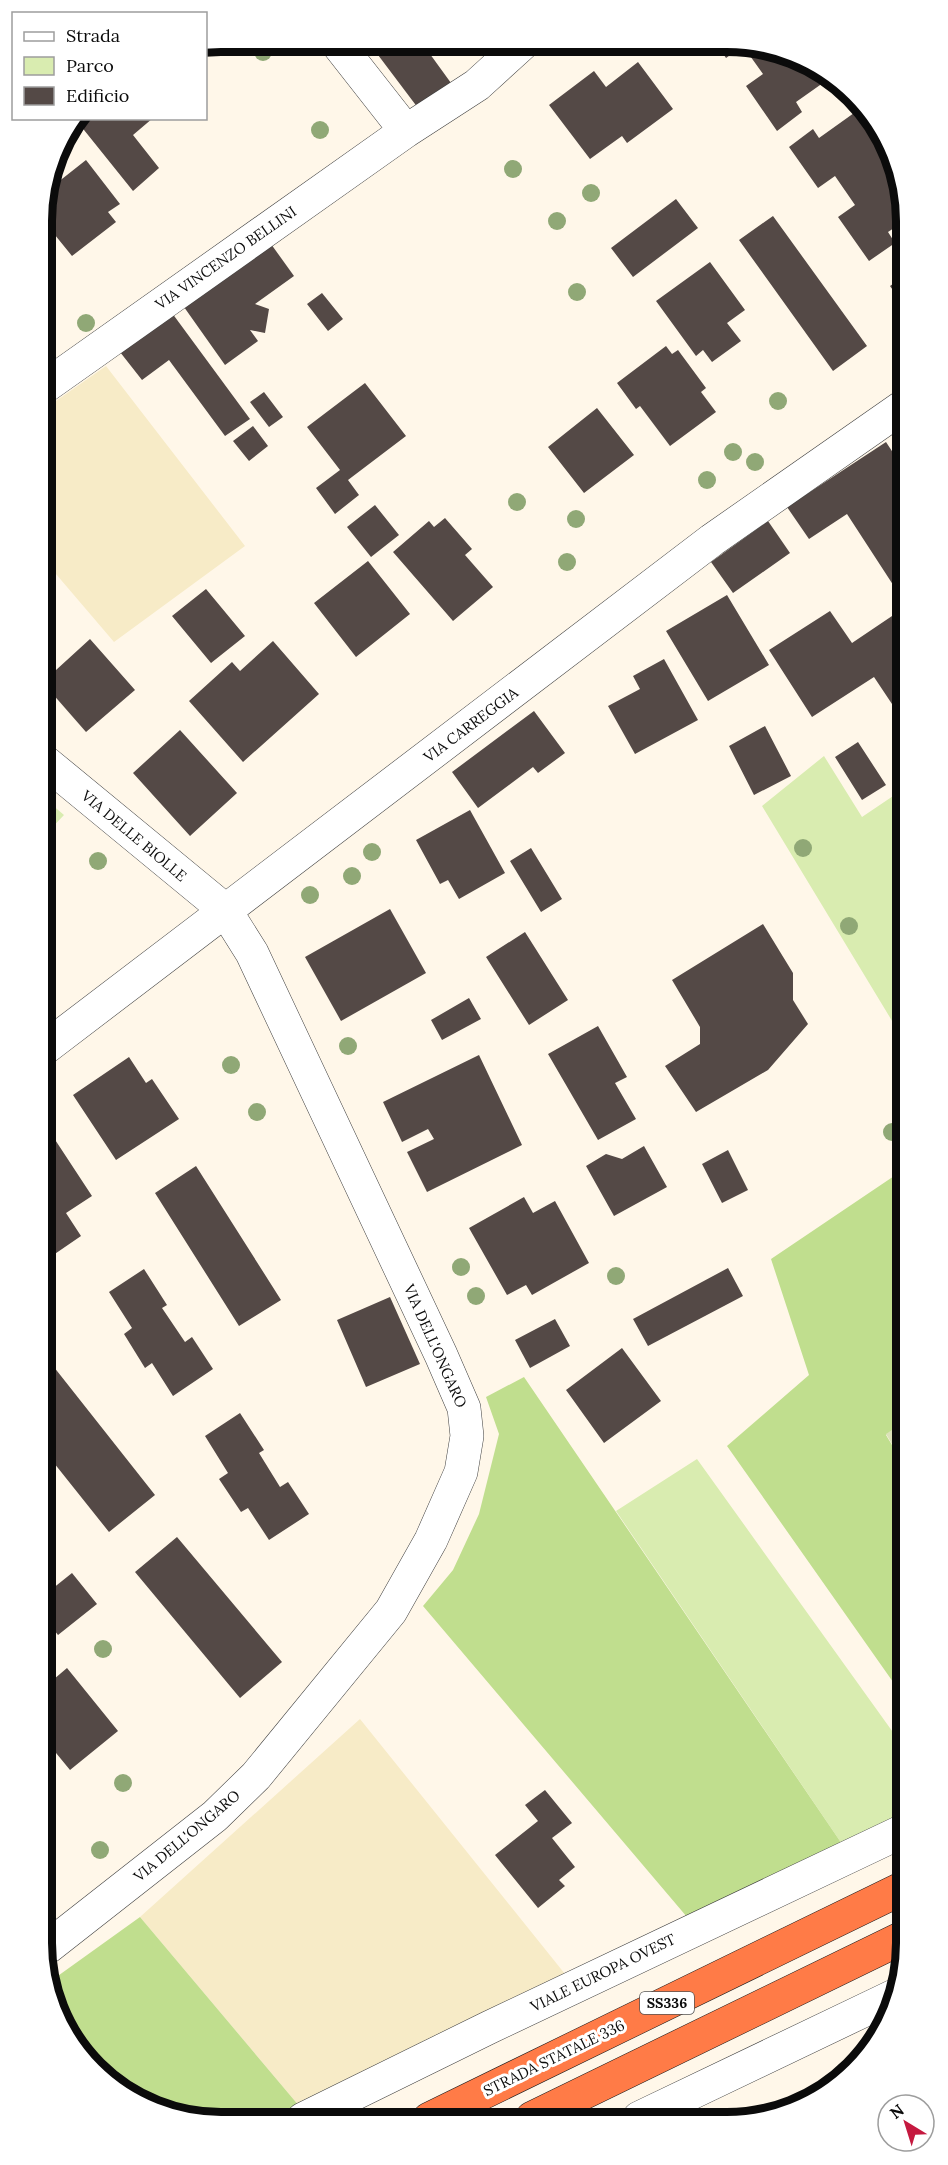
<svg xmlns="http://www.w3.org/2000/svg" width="948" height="2165" font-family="Lora,serif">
<rect width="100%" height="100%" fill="#fff7e9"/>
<path fill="#f7ebc7" d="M 106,366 L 245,546 L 114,642 L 44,560 L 43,410 Z
M 360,1719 L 565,1974 L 300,2107 L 140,1917 Z"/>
<path fill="#d9ecb0" d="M 824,756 L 862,817 L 902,790 L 903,1039 L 762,806 Z
M 44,798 L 64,815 L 44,836 Z
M 697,1459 L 905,1749 L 905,1814 L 842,1844 L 616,1511 Z"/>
<path fill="#c0de8e" d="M 903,1170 L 903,1279 L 898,1283 L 904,1290 L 904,1422 L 886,1435 L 904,1465 L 905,1699 L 727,1446 L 809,1375 L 771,1259 Z
M 524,1377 L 842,1844 L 687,1917 L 423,1606 L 453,1570 L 479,1514 L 499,1434 L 486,1397 Z
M 140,1917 L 300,2107 L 273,2119 L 186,2120 L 103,2078 L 66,2034 L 48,1990 L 48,1983 Z"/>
<path fill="#dce2b9" d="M 904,1422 L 904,1465 L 886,1434 Z"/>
<path fill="#544946" d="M 369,43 L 422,43 L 451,83 L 418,108 Z
M 717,45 L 762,45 L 806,61 L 830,78 L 796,102 L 802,112 L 777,131 L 746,86 L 763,74 L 743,46 L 726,58 Z
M 638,62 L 673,109 L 627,143 L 622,136 L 590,159 L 549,105 L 594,71 L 606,87 Z
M 861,108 L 900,175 L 900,224 L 888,232 L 895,243 L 869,261 L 838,217 L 855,205 L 835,176 L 818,188 L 789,147 L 813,129 L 819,138 Z
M 89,118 L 153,118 L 133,135 L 159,168 L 133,191 L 80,125 Z
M 86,160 L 120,204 L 108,212 L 116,222 L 72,256 L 42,219 L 42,209 L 48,190 Z
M 676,199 L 698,228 L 633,277 L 611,248 Z
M 773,216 L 867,346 L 833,371 L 739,240 Z
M 271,244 L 294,276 L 255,304 L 269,309 L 265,333 L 250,330 L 258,341 L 225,365 L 184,307 Z
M 710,262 L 745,310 L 727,323 L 741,341 L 712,362 L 703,350 L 696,356 L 656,301 Z
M 900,279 L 900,300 L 890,286 Z
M 322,293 L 343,319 L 328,331 L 307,304 Z
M 172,313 L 250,419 L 225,436 L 169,360 L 142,380 L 120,352 Z
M 666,346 L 672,354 L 678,350 L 706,388 L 701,392 L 716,412 L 670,446 L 640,406 L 636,409 L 617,383 Z
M 365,383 L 406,436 L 348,480 L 359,495 L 335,514 L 316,488 L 340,470 L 307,427 Z
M 264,392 L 283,417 L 269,427 L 250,402 Z
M 597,408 L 634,455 L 584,493 L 548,447 Z
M 253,426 L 268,446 L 249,461 L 233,441 Z
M 886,442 L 901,465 L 901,597 L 847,514 L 809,539 L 787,507 Z
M 375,505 L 399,535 L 371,557 L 347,527 Z
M 445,518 L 472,549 L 465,555 L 493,587 L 453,621 L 393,552 L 429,521 L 434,527 Z
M 768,521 L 790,553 L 733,593 L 711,562 Z
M 368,561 L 410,614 L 356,657 L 314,603 Z
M 206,589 L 245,636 L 211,663 L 172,616 Z
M 727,595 L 769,665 L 708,701 L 666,631 Z
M 830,611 L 852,643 L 895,614 L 901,624 L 902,711 L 898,713 L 874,677 L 812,717 L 769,650 Z
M 90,639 L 135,690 L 86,732 L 44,684 L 44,681 Z
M 273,641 L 319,694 L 243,762 L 189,701 L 232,662 L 240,671 Z
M 664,659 L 698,720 L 635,754 L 608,706 L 640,689 L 633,676 Z
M 534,711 L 565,753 L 538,773 L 533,767 L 478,808 L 452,772 Z
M 765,726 L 791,776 L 754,795 L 729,746 Z
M 180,730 L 237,793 L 190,836 L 133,773 Z
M 858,742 L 886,785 L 862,800 L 835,757 Z
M 470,810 L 505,873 L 459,899 L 448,880 L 440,884 L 416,840 Z
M 531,848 L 562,899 L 541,912 L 510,861 Z
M 390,909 L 426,973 L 341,1021 L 305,957 Z
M 763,924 L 793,973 L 793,1000 L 808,1024 L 768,1070 L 696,1112 L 665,1066 L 700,1044 L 700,1027 L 672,980 Z
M 525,932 L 568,1000 L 529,1025 L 486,957 Z
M 469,998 L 481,1019 L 442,1040 L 431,1020 Z
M 598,1026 L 627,1077 L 615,1083 L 636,1119 L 598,1140 L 548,1054 Z
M 479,1055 L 522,1145 L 427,1192 L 407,1152 L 434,1139 L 428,1129 L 402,1142 L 383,1102 Z
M 129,1057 L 146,1083 L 152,1079 L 179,1119 L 116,1160 L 73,1095 Z
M 48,1129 L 92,1196 L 66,1213 L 81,1236 L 46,1260 L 45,1130 Z
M 644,1146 L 667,1187 L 614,1216 L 586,1166 L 606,1154 L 622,1159 Z
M 728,1150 L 748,1190 L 722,1203 L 702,1164 Z
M 196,1166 L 281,1300 L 239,1326 L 155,1193 Z
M 524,1197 L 533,1213 L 555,1201 L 589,1263 L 532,1295 L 526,1285 L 507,1295 L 469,1228 Z
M 728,1268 L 743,1296 L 648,1346 L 633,1319 Z
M 144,1269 L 167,1305 L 162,1308 L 185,1342 L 192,1337 L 213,1369 L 173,1396 L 152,1363 L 145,1368 L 124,1334 L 132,1328 L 109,1292 Z
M 390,1297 L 420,1364 L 366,1387 L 337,1320 Z
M 555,1319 L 570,1346 L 530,1368 L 515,1340 Z
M 622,1348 L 661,1401 L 604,1443 L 566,1390 Z
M 46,1357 L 155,1495 L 109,1532 L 46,1453 Z
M 240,1413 L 264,1450 L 259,1453 L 280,1487 L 288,1482 L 309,1514 L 269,1540 L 248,1508 L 241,1512 L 219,1479 L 228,1473 L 205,1436 Z
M 177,1537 L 282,1662 L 240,1698 L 135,1572 Z
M 72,1573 L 97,1604 L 58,1635 L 47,1621 L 47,1593 Z
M 67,1668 L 118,1731 L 70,1770 L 47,1742 L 47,1685 Z
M 545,1790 L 572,1823 L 552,1838 L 575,1867 L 559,1880 L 565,1886 L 538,1908 L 495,1855 L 538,1821 L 525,1805 Z"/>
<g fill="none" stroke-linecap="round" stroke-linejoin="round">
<defs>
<path id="minor" d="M 337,43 L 406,131
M 43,388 L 406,131 L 477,85 L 522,44
M 44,761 L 225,910 L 252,953 L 441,1355 L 464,1408 L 467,1436 L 461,1472 L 431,1540 L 391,1611 L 256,1776 L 215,1816 L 48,1947
M 45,1048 L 712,540 L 901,408
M 639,2118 L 896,1995
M 303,2119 L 490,2027 L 905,1830"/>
<path id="highway" d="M 532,2118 L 906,1936
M 429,2119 L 905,1887"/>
</defs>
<use href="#minor" stroke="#3e3e3e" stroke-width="34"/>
<use href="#highway" stroke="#1c1c1c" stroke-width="34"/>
<use href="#minor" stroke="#fff" stroke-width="33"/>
<use href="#highway" stroke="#ff7b47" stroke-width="33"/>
</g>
<g fill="#90a876">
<circle cx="263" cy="52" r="9"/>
<circle cx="320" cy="130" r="9"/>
<circle cx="513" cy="169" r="9"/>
<circle cx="591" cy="193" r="9"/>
<circle cx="557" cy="221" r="9"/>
<circle cx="577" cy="292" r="9"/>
<circle cx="86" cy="323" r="9"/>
<circle cx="778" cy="401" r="9"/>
<circle cx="733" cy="452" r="9"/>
<circle cx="755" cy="462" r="9"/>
<circle cx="707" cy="480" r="9"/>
<circle cx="517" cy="502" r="9"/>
<circle cx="576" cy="519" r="9"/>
<circle cx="567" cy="562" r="9"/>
<circle cx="803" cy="848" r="9"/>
<circle cx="372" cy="852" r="9"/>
<circle cx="98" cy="861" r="9"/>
<circle cx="352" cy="876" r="9"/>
<circle cx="310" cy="895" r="9"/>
<circle cx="849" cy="926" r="9"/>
<circle cx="348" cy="1046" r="9"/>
<circle cx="231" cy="1065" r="9"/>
<circle cx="257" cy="1112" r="9"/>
<circle cx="892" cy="1132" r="9"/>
<circle cx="461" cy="1267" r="9"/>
<circle cx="616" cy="1276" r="9"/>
<circle cx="476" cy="1296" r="9"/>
<circle cx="103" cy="1649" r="9"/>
<circle cx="123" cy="1783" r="9"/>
<circle cx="100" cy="1850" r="9"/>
</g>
<g text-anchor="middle" stroke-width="6" stroke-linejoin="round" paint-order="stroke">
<rect fill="#fff" stroke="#545454" stroke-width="1.5" x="640" y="1992" width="54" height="22" rx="4.5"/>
<g font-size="14" font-weight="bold" fill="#0b0b0b">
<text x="667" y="2008">SS336</text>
</g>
<g font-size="15" fill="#0b0b0b" stroke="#fff">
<text transform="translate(226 258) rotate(-35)" y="5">VIA VINCENZO BELLINI</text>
<text transform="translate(471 725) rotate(-37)" y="5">VIA CARREGGIA</text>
<text transform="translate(134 836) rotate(40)" y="5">VIA DELLE BIOLLE</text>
<text transform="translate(435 1346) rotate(66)" y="5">VIA DELL'ONGARO</text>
<text transform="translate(187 1836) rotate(-40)" y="5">VIA DELL'ONGARO</text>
<text transform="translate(603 1973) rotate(-26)" y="5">VIALE EUROPA OVEST</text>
<text transform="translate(554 2058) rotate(-26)" y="5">STRADA STATALE 336</text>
</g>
</g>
<path d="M0 0H948V2165H0ZM221 52H727A169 169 0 0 1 896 221V1943A169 169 0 0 1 727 2112H221A169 169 0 0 1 52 1943V221A169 169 0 0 1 221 52Z" fill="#fff" fill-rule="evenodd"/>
<path fill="none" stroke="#0b0b0b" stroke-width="8" d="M221 52H727A169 169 0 0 1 896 221V1943A169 169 0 0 1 727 2112H221A169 169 0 0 1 52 1943V221A169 169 0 0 1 221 52Z"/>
<rect x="12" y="12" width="195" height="108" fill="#ffffff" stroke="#9d9d9d" stroke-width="1.5"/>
<rect x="24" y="32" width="30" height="9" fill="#ffffff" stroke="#9d9d9d" stroke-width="1.5"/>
<text x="66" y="42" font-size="18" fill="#0b0b0b">Strada</text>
<rect x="24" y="57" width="30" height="18" fill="#d9ecb0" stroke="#9d9d9d" stroke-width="1.5"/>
<text x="66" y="72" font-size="18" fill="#0b0b0b">Parco</text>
<rect x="24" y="87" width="30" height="18" fill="#544946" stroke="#9d9d9d" stroke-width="1.5"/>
<text x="66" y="102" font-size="18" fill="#0b0b0b">Edificio</text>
<g transform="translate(906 2123) rotate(322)"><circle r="28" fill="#ffffff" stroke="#9d9d9d" stroke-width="1.5"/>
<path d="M0-4.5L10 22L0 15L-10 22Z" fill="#c5193f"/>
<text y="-9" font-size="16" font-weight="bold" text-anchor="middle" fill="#0b0b0b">N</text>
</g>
</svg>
